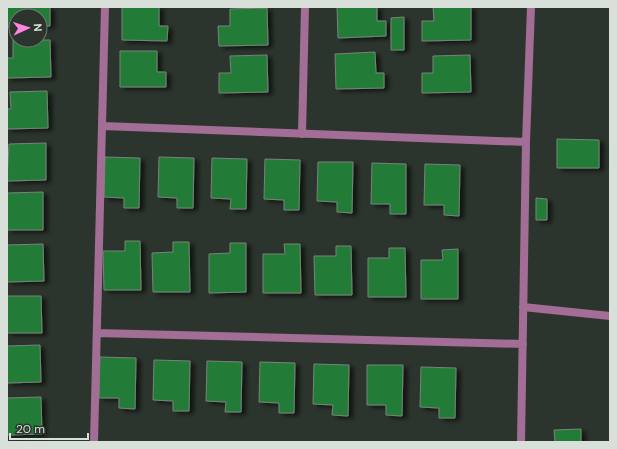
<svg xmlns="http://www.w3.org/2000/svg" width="617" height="449" font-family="'DM Sans',sans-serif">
<defs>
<filter id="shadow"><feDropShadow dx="4.5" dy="2.5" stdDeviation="2" flood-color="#0009"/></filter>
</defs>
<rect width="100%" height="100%" fill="#2c352d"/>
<path fill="#237b39" stroke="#788479" filter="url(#shadow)" d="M 7,7 L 50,7 L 50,26 L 40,26 L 40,16 L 16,16 L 16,27 L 7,27 Z
M 122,7 L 159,7 L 159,26 L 168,26 L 167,41 L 122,40 Z
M 337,7 L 377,7 L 377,21 L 386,21 L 386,36 L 338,38 Z
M 433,7 L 471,7 L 471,40 L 422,41 L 422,21 L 434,21 Z
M 267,8 L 268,45 L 219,46 L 218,26 L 230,26 L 230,9 Z
M 404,17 L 404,50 L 391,50 L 391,18 Z
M 13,40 L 50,40 L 51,77 L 7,78 L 7,58 L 13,58 Z
M 120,51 L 157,51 L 157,72 L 166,72 L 166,87 L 120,87 Z
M 375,52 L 376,73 L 384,73 L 384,88 L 336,89 L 335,54 Z
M 267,55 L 268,92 L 219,93 L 219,73 L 231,73 L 230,56 Z
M 470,55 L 471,92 L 422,93 L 422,73 L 433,73 L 433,56 Z
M 47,91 L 48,128 L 7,129 L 7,109 L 11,109 L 10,92 Z
M 557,139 L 599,140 L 599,168 L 557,168 Z
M 46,143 L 46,180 L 7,181 L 9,144 Z
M 105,157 L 140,158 L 139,208 L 124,208 L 124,198 L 104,197 Z
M 159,157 L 194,158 L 193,208 L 177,208 L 177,198 L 158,197 Z
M 212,158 L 247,159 L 246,209 L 230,209 L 231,199 L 211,198 Z
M 265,159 L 300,160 L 299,210 L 284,210 L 284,200 L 264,199 Z
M 318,162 L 353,162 L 352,213 L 337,212 L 337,202 L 317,201 Z
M 372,163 L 406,164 L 406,214 L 390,214 L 390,204 L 371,204 Z
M 425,164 L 460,165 L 459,216 L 444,215 L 444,205 L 424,205 Z
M 43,192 L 43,230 L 7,230 L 7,193 Z
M 536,198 L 547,199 L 547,220 L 536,220 Z
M 125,241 L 140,241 L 141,290 L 104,290 L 103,251 L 125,251 Z
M 173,242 L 189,242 L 190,292 L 153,292 L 152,253 L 173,252 Z
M 230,243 L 246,243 L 246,292 L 209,293 L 209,254 L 230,253 Z
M 43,244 L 44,281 L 7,282 L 7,245 Z
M 284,244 L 300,244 L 301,293 L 263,293 L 263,254 L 285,254 Z
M 336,246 L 351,246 L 352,295 L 315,295 L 314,256 L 336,256 Z
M 389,248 L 405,248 L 406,297 L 368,297 L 368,258 L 389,258 Z
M 458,249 L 458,299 L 421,299 L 421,260 L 443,260 L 442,250 Z
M 7,296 L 41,296 L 42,333 L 7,333 Z
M 40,345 L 41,382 L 7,383 L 7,346 Z
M 100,357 L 136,358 L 135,409 L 119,408 L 119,398 L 99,398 Z
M 154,360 L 190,361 L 189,411 L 173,411 L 173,401 L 153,400 Z
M 207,361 L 242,362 L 241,412 L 225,412 L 226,402 L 206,401 Z
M 260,362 L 295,363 L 294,413 L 279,413 L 279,403 L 259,402 Z
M 314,364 L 349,365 L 348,416 L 332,415 L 333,405 L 313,404 Z
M 367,365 L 403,365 L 402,416 L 386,415 L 386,405 L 367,405 Z
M 421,367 L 456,368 L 455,418 L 439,418 L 439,408 L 420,407 Z
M 41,397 L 42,434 L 7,435 L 7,398 Z
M 581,429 L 581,442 L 555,442 L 554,430 Z"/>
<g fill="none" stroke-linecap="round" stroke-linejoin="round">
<path stroke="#a36e95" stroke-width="8" d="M 103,126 L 526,142
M 302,134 L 305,7
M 523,307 L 610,316
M 97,333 L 523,344
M 94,442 L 105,7
M 521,442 L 526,142 L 531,7"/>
</g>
<rect width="617" height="449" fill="none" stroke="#d9dfd9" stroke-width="16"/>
<g transform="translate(28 28) rotate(87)"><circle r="19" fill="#2c352d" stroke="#717972"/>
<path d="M0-3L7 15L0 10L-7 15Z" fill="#fd86e1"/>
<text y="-6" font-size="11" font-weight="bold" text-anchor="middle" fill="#d9dfd9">N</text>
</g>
<path d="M10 433v6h78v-6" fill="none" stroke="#d9dfd9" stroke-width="2"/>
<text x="16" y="433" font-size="12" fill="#d9dfd9" stroke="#2c352d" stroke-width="3" paint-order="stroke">20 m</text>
</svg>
